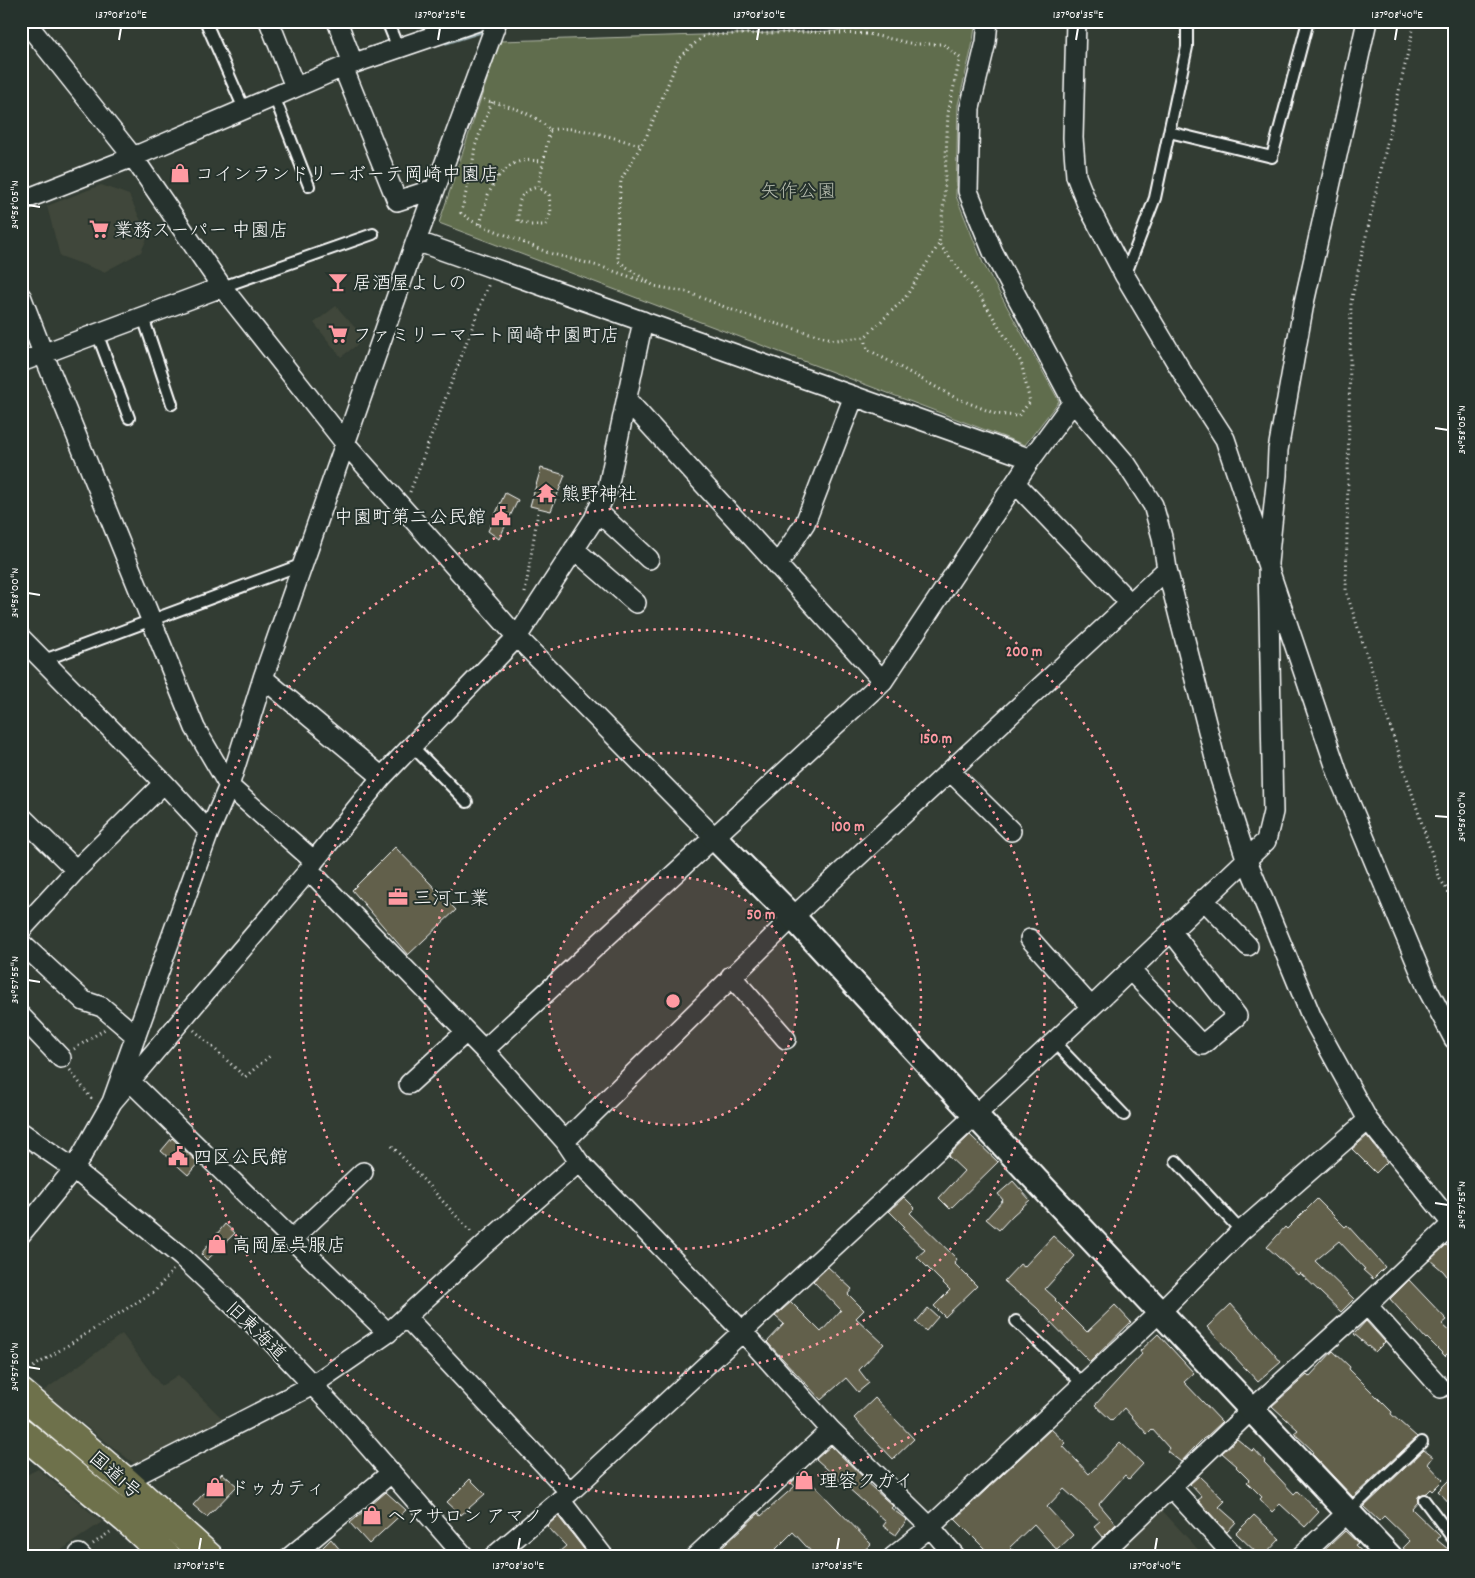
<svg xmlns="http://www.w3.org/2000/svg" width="1475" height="1578" font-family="Dekko,'Klee One',sans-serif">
<rect width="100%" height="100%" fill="#323c33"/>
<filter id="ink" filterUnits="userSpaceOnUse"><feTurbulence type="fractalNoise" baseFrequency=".02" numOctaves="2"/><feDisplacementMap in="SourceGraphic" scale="10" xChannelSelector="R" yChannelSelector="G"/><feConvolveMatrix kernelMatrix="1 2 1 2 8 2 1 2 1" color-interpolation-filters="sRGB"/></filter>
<g filter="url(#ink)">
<path fill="#40473a" d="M 101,185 L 129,195 L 148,236 L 141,252 L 104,272 L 60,256 L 47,206 Z
M 336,306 L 365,339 L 341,357 L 314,323 Z
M 122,1334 L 161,1386 L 178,1375 L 229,1425 L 141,1469 L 42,1392 Z
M 38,1469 L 102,1522 L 51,1557 L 21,1557 L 21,1478 Z
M 1160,1508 L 1205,1557 L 1108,1557 Z"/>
<path fill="#606d4e" stroke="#b0b6a6" d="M 946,21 L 976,21 L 972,47 L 958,105 L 956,196 L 983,263 L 1059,401 L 1025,445 L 439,223 L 500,41 L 835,31 Z"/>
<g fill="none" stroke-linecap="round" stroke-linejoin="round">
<path stroke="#90a4a7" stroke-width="5" d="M 446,42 L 481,31"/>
</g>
<path fill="#62604c" stroke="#fff" d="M 541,468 L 565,475 L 551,511 L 530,506 Z
M 505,493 L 518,500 L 499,539 L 488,531 Z
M 395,847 L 456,910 L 408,955 L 352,890 Z
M 970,1135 L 998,1162 L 950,1209 L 939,1198 L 964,1171 L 948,1156 Z
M 1367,1136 L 1387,1162 L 1376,1173 L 1352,1149 Z
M 172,1138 L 198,1163 L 188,1175 L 161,1151 Z
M 1013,1181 L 1030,1200 L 1013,1215 L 999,1230 L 986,1219 L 1003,1200 L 998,1194 Z
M 904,1197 L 915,1208 L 910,1213 L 957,1259 L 954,1263 L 977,1286 L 945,1317 L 934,1306 L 950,1290 L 917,1257 L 925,1250 L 902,1228 L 904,1226 L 889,1211 Z
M 1317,1199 L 1345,1227 L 1347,1225 L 1385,1267 L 1373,1279 L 1363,1270 L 1365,1269 L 1339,1241 L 1315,1261 L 1354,1299 L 1341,1312 L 1300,1273 L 1298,1275 L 1267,1247 L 1285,1227 L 1287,1229 Z
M 225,1224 L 235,1233 L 207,1260 L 201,1254 Z
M 1053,1236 L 1075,1256 L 1045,1289 L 1056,1299 L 1055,1300 L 1087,1332 L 1115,1305 L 1131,1322 L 1090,1362 L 1037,1308 L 1021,1294 L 1020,1295 L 1004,1281 L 1020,1264 L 1024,1267 Z
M 1446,1245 L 1454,1252 L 1454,1285 L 1443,1271 L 1430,1260 Z
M 828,1267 L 852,1289 L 848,1294 L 864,1310 L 856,1318 L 884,1344 L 859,1370 L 869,1383 L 858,1392 L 846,1378 L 821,1400 L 767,1342 L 784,1324 L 775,1316 L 791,1302 L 821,1332 L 841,1310 L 813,1281 Z
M 1409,1280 L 1447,1320 L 1442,1324 L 1454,1335 L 1454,1347 L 1445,1356 L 1427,1338 L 1426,1339 L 1390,1299 Z
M 1231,1304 L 1281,1362 L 1258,1382 L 1207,1327 Z
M 928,1308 L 938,1317 L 926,1331 L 916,1322 Z
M 1366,1321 L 1385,1342 L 1375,1352 L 1354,1334 Z
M 1158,1334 L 1194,1373 L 1184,1382 L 1222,1422 L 1205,1438 L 1204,1438 L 1194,1448 L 1181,1462 L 1167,1451 L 1169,1448 L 1152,1429 L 1147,1434 L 1124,1408 L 1112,1421 L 1095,1405 L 1142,1354 L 1140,1351 Z
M 1333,1351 L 1350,1367 L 1349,1369 L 1392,1412 L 1391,1414 L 1417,1437 L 1353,1497 L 1312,1454 L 1313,1451 L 1294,1433 L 1298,1430 L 1272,1406 L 1307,1375 L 1309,1377 Z
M 875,1398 L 914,1439 L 893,1459 L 854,1418 Z
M 1051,1429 L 1066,1443 L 1063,1446 L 1089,1474 L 1120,1442 L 1143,1464 L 1129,1479 L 1125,1475 L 1099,1504 L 1116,1524 L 1103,1537 L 1094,1526 L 1100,1521 L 1064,1489 L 1047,1507 L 1073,1535 L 1057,1550 L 1034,1524 L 1010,1547 L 1020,1557 L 993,1557 L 955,1519 Z
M 1237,1439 L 1252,1451 L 1254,1449 L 1265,1461 L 1264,1462 L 1294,1494 L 1297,1491 L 1319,1512 L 1305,1527 L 1280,1504 L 1272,1512 L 1260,1499 L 1262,1497 L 1247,1482 L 1249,1480 L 1236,1467 L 1237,1466 L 1222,1453 Z
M 831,1446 L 866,1480 L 865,1481 L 893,1506 L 891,1508 L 907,1520 L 896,1535 L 883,1526 L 886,1522 L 816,1459 Z
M 1424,1450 L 1433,1457 L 1428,1464 L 1443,1480 L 1432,1491 L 1430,1489 L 1426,1493 L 1420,1495 L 1418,1498 L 1418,1502 L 1412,1509 L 1440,1536 L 1437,1540 L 1454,1554 L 1454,1557 L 1413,1557 L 1403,1548 L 1410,1541 L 1384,1516 L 1379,1521 L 1364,1507 Z
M 222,1473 L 237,1486 L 207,1517 L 193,1505 Z
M 802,1473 L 871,1544 L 857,1557 L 816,1557 L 793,1532 L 768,1557 L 712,1557 L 759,1513 L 761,1516 L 795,1486 L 791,1483 Z
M 1454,1475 L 1454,1508 L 1438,1491 Z
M 1199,1476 L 1225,1501 L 1219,1507 L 1236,1522 L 1227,1532 L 1198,1500 L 1202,1497 L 1190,1484 Z
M 470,1479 L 485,1494 L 461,1515 L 447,1502 Z
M 386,1492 L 406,1510 L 369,1544 L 350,1523 Z
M 1254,1515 L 1280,1539 L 1263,1557 L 1261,1557 L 1236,1533 Z
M 558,1516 L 590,1557 L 553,1557 L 566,1546 L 547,1526 Z
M 1345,1531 L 1358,1543 L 1355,1545 L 1368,1557 L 1317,1557 Z
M 331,1539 L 346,1557 L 313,1557 Z"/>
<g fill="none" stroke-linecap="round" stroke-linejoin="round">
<defs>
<path id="service" d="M 387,21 L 398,48
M 207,25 L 244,109
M 274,96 L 309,186
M 1169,132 L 1272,157 L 1308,21
M 1125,276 L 1155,198 L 1187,47 L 1187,21
M 222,287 L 373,234
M 143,317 L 172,404
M 97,333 L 129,418
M 44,660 L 303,564
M 412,746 L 467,802
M 1053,1041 L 1124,1115
M 1176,1161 L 1241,1231
M 1016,1321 L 1082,1383
M 1424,1500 L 1454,1540
M 1348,1512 L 1422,1442"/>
<path id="minor" d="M 25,21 L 133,157 L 222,287 L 345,443 L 517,637 L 714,837
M 269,21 L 295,87
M 337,21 L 353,63
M 1076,21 L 1073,138 L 1076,176 L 1087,204 L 1125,276 L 1185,377 L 1225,439 L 1339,777 L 1428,990 L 1454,1039
M 343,67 L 397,201 L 434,189
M 21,201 L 133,157 L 343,67 L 478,21
M 416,241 L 1031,459
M 21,296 L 43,353 L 195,728 L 229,786 L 314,861
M 21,362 L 222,287
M 627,400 L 883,681
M 1015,483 L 1130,603
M 597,511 L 649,559
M 574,549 L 636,603
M 777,566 L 805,523 L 854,396
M 1167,569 L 1220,778 L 1246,858 L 1312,1018 L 1368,1120 L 1454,1226
M 21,638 L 164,783 L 209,832
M 263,678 L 382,777
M 950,771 L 1011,831
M 21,816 L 76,870 L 164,783
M 309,870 L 484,1050 L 565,1141 L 579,1162 L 742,1331 L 831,1430 L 930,1527 L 956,1557
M 1203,899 L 1248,946
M 21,930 L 76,870
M 1030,939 L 1091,1007
M 21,943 L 84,1001 L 102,1007 L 136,1036
M 1130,970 L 1202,1045 L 1237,1016 L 1171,931
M 731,976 L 786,1039
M 21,1016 L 61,1058
M 484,1050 L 883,681 L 1031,459 L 1073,402
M 130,1081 L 388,1333
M 409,1084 L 466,1032
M 112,1102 L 209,832 L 229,786 L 263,678 L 416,241 L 497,21
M 21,1132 L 74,1169 L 183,1258 L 269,1339 L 341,1415 L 465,1557
M 565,1141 L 793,917 L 1167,569 L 1162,537 L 1153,505 L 1127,465 L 1073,402 L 993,252 L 968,191 L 970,108 L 986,42 L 988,21
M 21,1234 L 74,1169 L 112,1102 L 309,870 L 314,861 L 382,777 L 517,637 L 594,519 L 608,487 L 643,321
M 292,1239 L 363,1172
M 1367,1305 L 1441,1388
M 406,1317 L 570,1492
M 125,1481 L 311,1386 L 388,1333 L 484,1245 L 579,1162
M 1171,1487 L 1235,1557
M 560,1500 L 604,1557
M 79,1554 L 82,1557
M 290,1557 L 391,1473
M 493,1557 L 570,1492 L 1099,1000 L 1266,841 L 1273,812 L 1268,563 L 1277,475 L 1278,450 L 1304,303 L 1367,21
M 695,1557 L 831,1430
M 893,1557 L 930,1527 L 1161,1311 L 1241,1231 L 1368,1120
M 1098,1557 L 1251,1410 L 1367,1305 L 1452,1224
M 1300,1557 L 1348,1512"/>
<path id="tertiary" d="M 714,837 L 793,917 L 975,1115 L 1390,1557"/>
<path id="trunk" d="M 21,1393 L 125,1481 L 209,1557
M 21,1432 L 126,1519 L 167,1557"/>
</defs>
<use href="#service" stroke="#fff" stroke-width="14"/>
<use href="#minor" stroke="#fff" stroke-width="22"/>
<use href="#tertiary" stroke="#fff" stroke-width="28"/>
<use href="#trunk" stroke="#fff" stroke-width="31"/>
<path stroke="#fff" stroke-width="3" stroke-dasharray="1 4" stroke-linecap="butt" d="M 1415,21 L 1351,302 L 1346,591 L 1440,879 L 1454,900
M 810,32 L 868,34 L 914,44 L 943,44 L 960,58 L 948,113 L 944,200 L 939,244 L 905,298 L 865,337 L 835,340 L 745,315 L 687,292 L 654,286 L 618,261 L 617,228 L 621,180 L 647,135 L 679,57 L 705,35 Z
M 484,100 C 509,106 531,111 550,130 L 538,187 C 518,191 518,203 518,221 L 531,225 L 546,225 L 551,212 L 549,195 L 538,187
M 492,102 L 475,146 L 472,168 L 461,213 L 472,221 L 549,253 L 602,267 L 648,283
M 550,130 C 578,124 613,139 641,145
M 480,224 L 488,195 L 498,175 L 498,177 C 513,161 520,159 541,161
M 865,337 L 867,349 L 954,397 L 996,414 L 1018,416 L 1030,402 L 1021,362 L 980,296 L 939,244
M 410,492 L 489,283
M 525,593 L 538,512
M 194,1030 L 245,1077 L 271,1055
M 74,1049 L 105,1029
M 70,1070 L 93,1101
M 392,1146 L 473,1234
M 25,1372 L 155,1291 L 173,1270
M 93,1544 L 110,1532"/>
<use href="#service" stroke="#26332d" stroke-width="10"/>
<use href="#minor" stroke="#26332d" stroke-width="19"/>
<use href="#tertiary" stroke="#26332d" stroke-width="24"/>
<use href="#trunk" stroke="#6e714b" stroke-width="28"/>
</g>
</g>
<path fill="none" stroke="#fff" stroke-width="2" d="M 119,40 L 121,28M 438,40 L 440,28M 757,40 L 759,28M 1076,40 L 1078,28M 1395,40 L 1397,28M 28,205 L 40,207M 1435,428 L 1448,430M 28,593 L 40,595M 1435,816 L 1448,817M 28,980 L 40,982M 1435,1203 L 1448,1205M 28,1367 L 40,1369M 199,1550 L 201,1538M 518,1550 L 520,1538M 837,1550 L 839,1538M 1155,1550 L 1157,1538"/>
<circle cx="673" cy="1001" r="124" fill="#ff9aa2" fill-opacity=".12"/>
<g fill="none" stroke="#ff9aa2" stroke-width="2.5" stroke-dasharray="2.5 5">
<circle cx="673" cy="1001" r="124"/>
<circle cx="673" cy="1001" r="248"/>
<circle cx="673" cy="1001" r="372"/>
<circle cx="673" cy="1001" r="496"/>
</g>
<defs>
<symbol id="shop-bare" viewBox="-9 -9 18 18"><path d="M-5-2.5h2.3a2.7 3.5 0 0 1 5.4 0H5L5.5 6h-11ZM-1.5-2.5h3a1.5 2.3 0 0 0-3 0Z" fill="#ff9aa2" stroke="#26332d" stroke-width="2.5" paint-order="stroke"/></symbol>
<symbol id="supermarket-bare" viewBox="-9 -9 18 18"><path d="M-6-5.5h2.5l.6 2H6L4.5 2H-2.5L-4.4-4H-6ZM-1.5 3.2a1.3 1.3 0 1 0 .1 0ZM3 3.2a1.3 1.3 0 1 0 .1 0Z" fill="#ff9aa2" stroke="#26332d" stroke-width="2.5" paint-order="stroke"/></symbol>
<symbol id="bar-bare" viewBox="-9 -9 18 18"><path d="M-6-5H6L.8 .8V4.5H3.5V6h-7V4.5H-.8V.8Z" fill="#ff9aa2" stroke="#26332d" stroke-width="2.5" paint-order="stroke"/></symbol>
<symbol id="temple-bare" viewBox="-9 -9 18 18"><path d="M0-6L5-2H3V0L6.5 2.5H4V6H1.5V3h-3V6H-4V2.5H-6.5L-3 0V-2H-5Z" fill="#ff9aa2" stroke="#26332d" stroke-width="2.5" paint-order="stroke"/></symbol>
<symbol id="civic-bare" viewBox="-9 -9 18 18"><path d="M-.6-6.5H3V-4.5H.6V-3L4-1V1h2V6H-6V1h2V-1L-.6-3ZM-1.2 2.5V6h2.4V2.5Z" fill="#ff9aa2" stroke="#26332d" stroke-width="2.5" paint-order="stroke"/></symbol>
<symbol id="office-bare" viewBox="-9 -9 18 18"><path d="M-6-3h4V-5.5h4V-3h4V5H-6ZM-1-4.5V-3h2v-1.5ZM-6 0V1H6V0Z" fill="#ff9aa2" stroke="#26332d" stroke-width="2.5" paint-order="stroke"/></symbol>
</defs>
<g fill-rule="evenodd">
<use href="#shop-bare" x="166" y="159" width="28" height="28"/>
<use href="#supermarket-bare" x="85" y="215" width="28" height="28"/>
<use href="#bar-bare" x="324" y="268" width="28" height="28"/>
<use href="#supermarket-bare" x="324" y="320" width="28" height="28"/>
<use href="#temple-bare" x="532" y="479" width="28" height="28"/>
<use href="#civic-bare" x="487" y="502" width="28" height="28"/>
<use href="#office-bare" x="384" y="883" width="28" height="28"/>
<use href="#civic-bare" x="164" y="1142" width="28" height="28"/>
<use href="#shop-bare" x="203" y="1230" width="28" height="28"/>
<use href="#shop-bare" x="790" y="1466" width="28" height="28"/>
<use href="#shop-bare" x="201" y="1473" width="28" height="28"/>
<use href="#shop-bare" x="358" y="1501" width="28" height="28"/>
</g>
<g text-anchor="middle" stroke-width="4" stroke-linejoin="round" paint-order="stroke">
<g font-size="19" fill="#fff" stroke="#26332d" text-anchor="start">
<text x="195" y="180">コインランドリーボーテ岡崎中園店</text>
<text x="114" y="236">業務スーパー 中園店</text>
<text x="353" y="289">居酒屋よしの</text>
<text x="353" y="341">ファミリーマート岡崎中園町店</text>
<text x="561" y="500">熊野神社</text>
<text x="486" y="523" text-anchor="end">中園町第二公民館</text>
<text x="413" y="904">三河工業</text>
<text x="193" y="1163">四区公民館</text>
<text x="232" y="1251">高岡屋呉服店</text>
<text x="819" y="1487">理容クガイ</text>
<text x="230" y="1494">ドゥカティ</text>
<text x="387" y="1522">ヘアサロン アマノ</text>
</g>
<g font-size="19" fill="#b7bdaf" stroke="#26332d">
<text x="798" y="197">矢作公園</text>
</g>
<g font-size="19" fill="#fff" stroke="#26332d">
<text transform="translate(257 1330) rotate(44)" y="7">旧東海道</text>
<text transform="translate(116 1474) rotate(41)" y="7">国道1号</text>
</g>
</g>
<circle cx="673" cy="1001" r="8" fill="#ff9aa2" stroke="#26332d" stroke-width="2.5"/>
<g font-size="15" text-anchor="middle" font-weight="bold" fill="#ff9aa2" stroke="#26332d" stroke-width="4" stroke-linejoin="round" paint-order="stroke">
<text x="1024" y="656">200 m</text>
<text x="936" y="743">150 m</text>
<text x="848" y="831">100 m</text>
<text x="761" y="919">50 m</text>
</g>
<rect width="1475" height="1578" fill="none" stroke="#26332d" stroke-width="55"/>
<rect x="28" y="28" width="1420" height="1522" fill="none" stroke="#fff" stroke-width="2"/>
<g font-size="12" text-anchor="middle" fill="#fff">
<text x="121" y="18">137°08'20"E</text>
<text x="440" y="18">137°08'25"E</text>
<text x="759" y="18">137°08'30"E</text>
<text x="1078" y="18">137°08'35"E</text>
<text x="1397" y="18">137°08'40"E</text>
<text transform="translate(14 205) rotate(-90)" y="4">34°58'05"N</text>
<text transform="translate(1461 430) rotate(-90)" y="4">34°58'05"N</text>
<text transform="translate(14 593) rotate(-90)" y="4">34°58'00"N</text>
<text transform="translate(1461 817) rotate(-90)" y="4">34°58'00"N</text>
<text transform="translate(14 980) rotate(-90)" y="4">34°57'55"N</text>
<text transform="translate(1461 1205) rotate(-90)" y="4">34°57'55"N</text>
<text transform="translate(14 1367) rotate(-90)" y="4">34°57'50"N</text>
<text x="199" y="1569">137°08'25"E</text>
<text x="518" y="1569">137°08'30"E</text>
<text x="837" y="1569">137°08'35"E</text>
<text x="1155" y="1569">137°08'40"E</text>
</g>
</svg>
